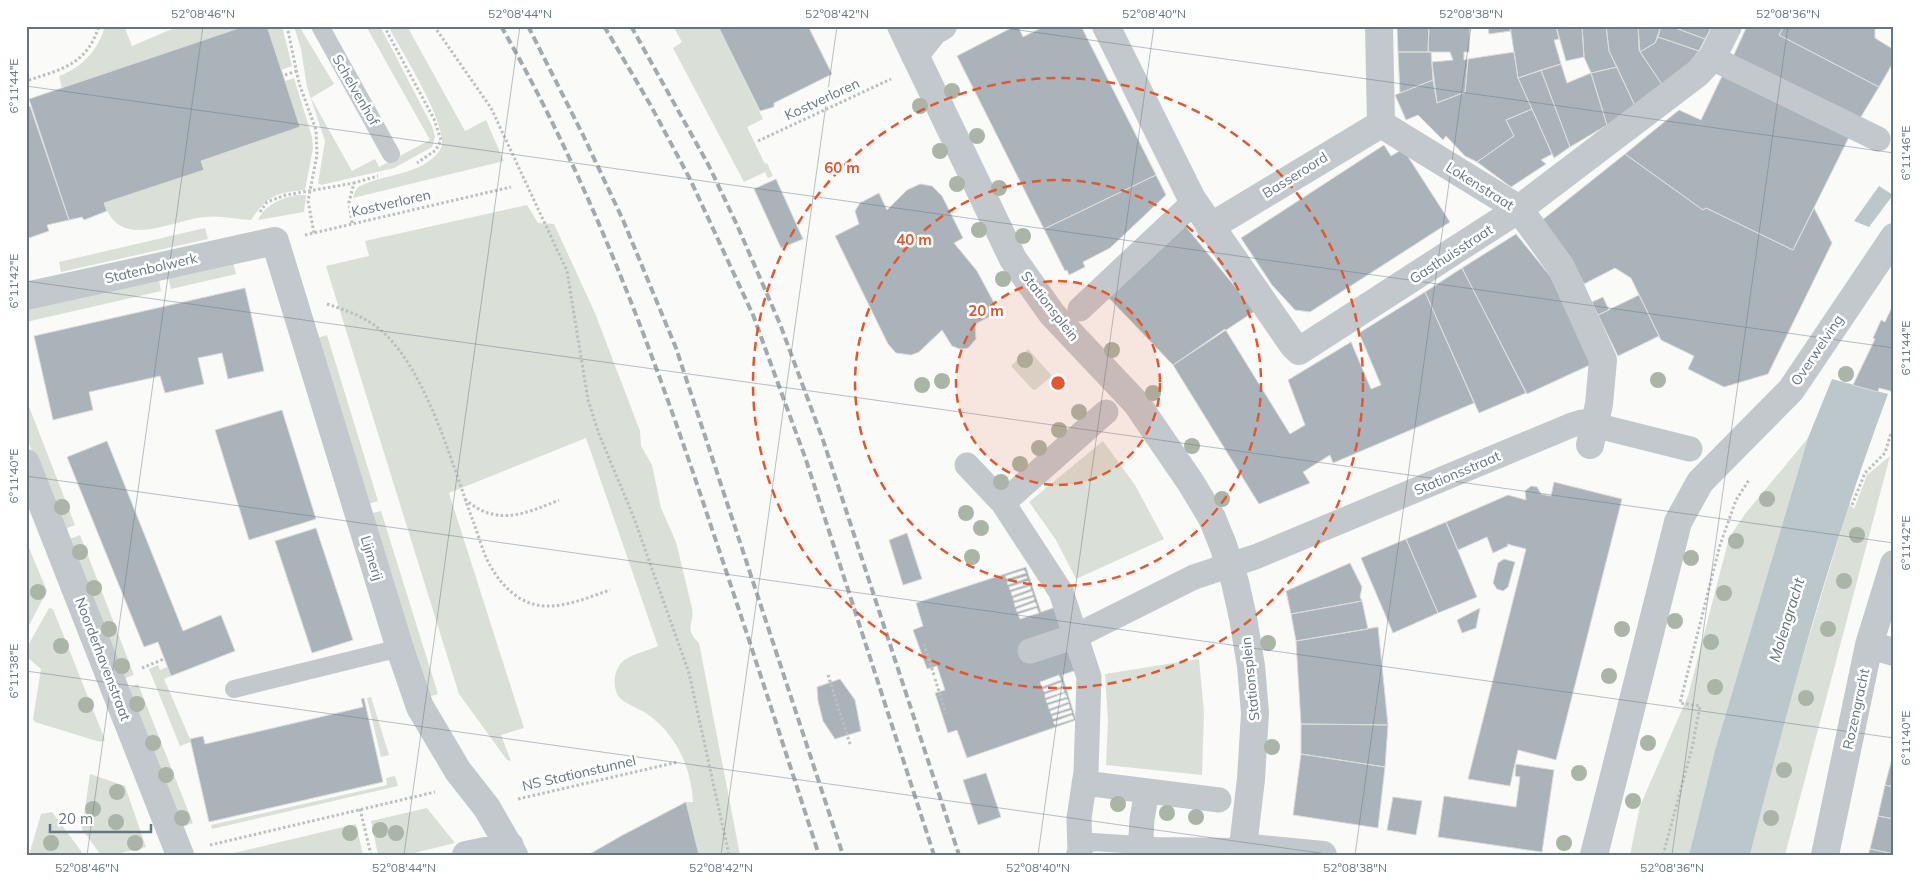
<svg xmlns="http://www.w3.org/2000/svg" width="1920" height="881" font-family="Mulish,sans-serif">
<rect width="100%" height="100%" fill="#fafaf8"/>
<path fill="#dadfd7" d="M 105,26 L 124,26 L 132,46 L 179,26 L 245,26 L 62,88 L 59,76 C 81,68 99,50 105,26 Z
M 267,26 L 282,26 L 292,66 L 281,70 Z
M 294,26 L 299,26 L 334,84 L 311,98 L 352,171 L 375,159 L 379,167 L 430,140 L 366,26 L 380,26 L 432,126 L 435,137 L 432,147 L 394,168 L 321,185 L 318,183 L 325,141 L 307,87 L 301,49 Z
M 388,26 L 407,26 L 465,131 L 486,120 L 504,161 L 353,198 C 354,193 356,188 360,186 C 384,174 423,175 440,150 C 453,131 399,47 388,26 Z
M 673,26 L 718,26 L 763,119 L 747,127 L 765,164 L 767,163 L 773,176 L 768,178 L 765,172 L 744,182 L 673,48 L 682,42 Z
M 294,78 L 312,137 L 313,148 L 305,190 C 276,193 268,195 251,220 C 235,219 220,215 205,217 C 170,220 120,252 104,203 L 203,170 L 201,161 L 300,127 L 285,81 Z
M 295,195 L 306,195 L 304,212 L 258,220 C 266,204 279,200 295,195 Z
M 527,205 L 538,223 L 554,224 L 595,313 L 640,431 L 641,446 L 652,465 L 661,508 L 676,542 L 692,608 C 695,624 683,628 699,643 L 740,855 L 699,855 L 686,802 L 693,802 C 691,766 676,734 646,713 C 638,708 625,704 619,697 C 611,686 614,666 626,659 C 635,653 648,651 658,646 L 586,438 L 449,493 L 524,728 L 501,735 L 511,761 L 507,760 L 459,694 L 326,266 L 369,256 L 365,241 Z
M 205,228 L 208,239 L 61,272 L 59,262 Z
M 233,262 L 236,274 L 171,289 L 168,277 Z
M 159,279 L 161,291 L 26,322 L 26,309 Z
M 327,335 L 378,501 L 366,505 L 314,339 Z
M 1028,349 L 1052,376 L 1035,390 L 1032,389 L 1011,366 Z
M 26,399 L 75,525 L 63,530 L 26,436 Z
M 1808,438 L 1715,750 L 1689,855 L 1630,855 L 1640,806 L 1688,696 L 1729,538 L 1745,514 Z
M 1103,441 L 1135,485 L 1164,539 L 1076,579 L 1056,540 L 1029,502 Z
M 1890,456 L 1785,855 L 1750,855 L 1785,716 L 1849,504 L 1854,509 L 1867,475 Z
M 381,511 L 438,694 L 425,698 L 369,514 Z
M 80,535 L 134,675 L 122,679 L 67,540 Z
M 26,541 L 47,591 L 26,631 Z
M 49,608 L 53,609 L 105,740 L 100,742 L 35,722 L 33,719 L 41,669 L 26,656 L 26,649 Z
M 1199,659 L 1204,713 L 1202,775 L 1106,765 L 1108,721 L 1105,674 Z
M 158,665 L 160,670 L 167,667 L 171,676 L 164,679 L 190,739 L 191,742 L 180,746 L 149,669 Z
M 138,684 L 193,823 L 180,828 L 125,689 Z
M 371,697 L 389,755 L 381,757 L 367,698 Z
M 90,774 L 125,786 L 146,847 L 112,855 L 101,855 L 82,829 Z
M 395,776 L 398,786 L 212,829 L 211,825 L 387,785 L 386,778 Z
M 427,808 L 455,843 L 406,855 L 378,855 L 371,821 Z
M 52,812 L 84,855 L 29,855 L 41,814 Z
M 356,824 L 363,855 L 225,855 Z"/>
<path fill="#bbc7cb" d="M 1879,186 L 1893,195 L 1869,227 L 1854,221 Z
M 1832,379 L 1888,394 C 1832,544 1789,700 1750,855 L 1689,855 L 1715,750 L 1808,438 Z"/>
<path fill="#aab3b9" stroke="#dcdcda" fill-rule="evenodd" d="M 245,26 L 267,26 L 300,127 L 201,161 L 204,170 L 104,203 L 107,211 L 84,220 L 82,217 L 69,220 L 29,99 Z
M 718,26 L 808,26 L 832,74 L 774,103 L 774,107 L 760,111 Z
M 1015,26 L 1018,26 L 1023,37 L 1045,26 L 1081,26 L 1156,175 L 1044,229 L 957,56 Z
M 1397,26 L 1429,26 L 1428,52 L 1398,52 Z
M 1429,26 L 1470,26 L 1469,52 L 1464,52 L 1464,60 L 1468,59 L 1465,92 L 1437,103 L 1432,62 L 1453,60 L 1450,52 L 1428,52 Z
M 1488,26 L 1510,26 L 1511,31 L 1489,34 Z
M 1510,26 L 1556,26 L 1559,39 L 1554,40 L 1561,64 L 1518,78 Z
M 1556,26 L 1582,26 L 1584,57 L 1566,61 Z
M 1582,26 L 1606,26 L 1609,51 L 1617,67 L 1591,73 L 1584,57 Z
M 1606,26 L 1638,26 L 1639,50 L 1663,86 L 1635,106 L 1609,51 Z
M 1638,26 L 1661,26 L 1655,43 L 1640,52 Z
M 1661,26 L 1670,26 L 1705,39 L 1699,51 L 1658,37 Z
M 1670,26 L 1712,26 L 1705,39 Z
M 1747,26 L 1784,26 L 1779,35 L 1879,87 L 1859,120 L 1732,59 Z
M 1784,26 L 1875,26 L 1875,38 L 1894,50 L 1894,61 L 1879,87 L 1779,35 Z
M 1658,37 L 1699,51 L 1685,68 L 1663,86 L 1640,52 L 1655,43 Z
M 1398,52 L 1431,52 L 1433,80 L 1400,93 Z
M 1514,52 L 1518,78 L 1532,109 L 1506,120 L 1514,136 L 1477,162 L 1465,156 L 1446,136 L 1443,140 L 1418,115 L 1406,120 L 1395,95 L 1433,80 L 1437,103 L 1465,92 L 1468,59 Z
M 1561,64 L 1567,83 L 1591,73 L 1607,125 L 1570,147 L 1541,70 Z
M 1617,67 L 1635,106 L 1607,125 L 1591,73 Z
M 1541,70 L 1570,147 L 1554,158 L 1518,78 Z
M 1724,72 L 1851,133 L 1793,250 L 1706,208 L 1703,210 L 1625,154 L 1679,110 L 1701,120 Z
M 30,106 L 69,220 L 47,225 L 49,231 L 26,239 L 26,107 Z
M 1532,109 L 1552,154 L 1541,160 L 1546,164 L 1511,187 L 1477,162 L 1514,136 L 1506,120 Z
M 1384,145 L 1391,156 L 1403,149 L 1450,222 L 1310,312 L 1295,310 L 1272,285 L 1241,238 Z
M 1625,154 L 1703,210 L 1706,208 L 1793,250 L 1814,208 L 1832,243 L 1768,374 L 1724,387 L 1688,369 L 1694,356 L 1661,340 L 1631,278 L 1615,268 L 1584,284 L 1571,259 L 1541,221 Z
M 1156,175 L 1166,195 L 1110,248 L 1083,262 L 1085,267 L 1069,275 L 1067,270 L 1065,271 L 1044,229 Z
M 776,179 L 803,239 L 781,248 L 754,189 Z
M 920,184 L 932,186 L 942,196 L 963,238 L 954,243 L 977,271 L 999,312 L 975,324 L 976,339 L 968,348 L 960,349 L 952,346 L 942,330 L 919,352 L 911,355 L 896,353 L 888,344 L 835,236 L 859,224 L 855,211 L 860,203 L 879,193 L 887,210 L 907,190 Z
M 1182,222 L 1255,311 L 1173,365 L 1106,295 Z
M 1516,234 L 1551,277 L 1592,364 L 1527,394 L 1462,268 Z
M 1462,268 L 1526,393 L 1479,413 L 1425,292 Z
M 245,288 L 264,371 L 228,379 L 222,353 L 198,358 L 204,384 L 165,393 L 160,376 L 89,392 L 93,410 L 53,420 L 34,336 Z
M 1425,292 L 1474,403 L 1333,463 L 1330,455 L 1303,472 L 1310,483 L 1259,504 L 1173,365 L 1225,329 L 1290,434 L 1305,425 L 1288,380 L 1351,342 L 1371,389 L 1381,385 L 1359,333 Z
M 1639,295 L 1659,336 L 1618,356 L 1598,315 Z
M 1603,297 L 1609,310 L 1598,315 L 1592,302 Z
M 1893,305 L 1894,392 L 1879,388 L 1878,392 L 1853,385 L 1875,339 L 1873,338 L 1881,320 L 1885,322 Z
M 282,410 L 316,519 L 249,540 L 215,430 Z
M 107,441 L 183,631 L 221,615 L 235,651 L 171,676 L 158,642 L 144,647 L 67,457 Z
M 1554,482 L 1622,499 L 1556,760 L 1518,750 L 1510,786 L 1468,779 L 1526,549 L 1507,544 L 1508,546 L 1493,553 L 1487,537 L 1458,550 L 1446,522 L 1508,495 L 1526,500 L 1525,491 L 1531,486 L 1537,487 L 1541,494 L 1551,496 Z
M 1446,522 L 1477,597 L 1438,613 L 1406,539 Z
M 316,528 L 353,640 L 312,653 L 275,541 Z
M 907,533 L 922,579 L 903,585 L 889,540 Z
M 1406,539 L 1438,613 L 1393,633 L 1361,558 Z
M 1504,559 L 1515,562 L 1508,587 L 1503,591 L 1497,589 L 1493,583 L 1498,563 Z
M 1350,563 L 1362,587 L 1360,597 L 1362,601 L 1291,614 L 1286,591 Z
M 1026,567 L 1041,612 L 1062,605 L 1083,668 L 1062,675 L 1076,720 L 967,758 L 957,730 L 948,733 L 935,693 L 945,690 L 937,666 L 927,669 L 913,630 L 923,626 L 916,603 ZM 1024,570 L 1026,573 L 1007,579 L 1005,576 ZM 1027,576 L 1027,578 L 1008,585 L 1007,582 ZM 1028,581 L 1029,584 L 1010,590 L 1009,587 ZM 1030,586 L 1031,589 L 1012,596 L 1011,592 ZM 1032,591 L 1033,595 L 1014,601 L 1013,598 ZM 1034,597 L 1034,600 L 1015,607 L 1014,603 ZM 1035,602 L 1037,606 L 1017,612 L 1016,609 ZM 1037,608 L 1039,613 L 1020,619 L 1018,614 ZM 1059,675 L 1061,680 L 1042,687 L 1040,682 ZM 1062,682 L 1063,686 L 1044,692 L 1043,689 ZM 1064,688 L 1064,692 L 1045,698 L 1045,694 ZM 1065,693 L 1067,697 L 1047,703 L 1046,700 ZM 1067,699 L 1069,702 L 1049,709 L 1048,705 ZM 1069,704 L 1070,708 L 1051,714 L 1050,711 ZM 1071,710 L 1072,713 L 1053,719 L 1052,716 ZM 1072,715 L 1074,719 L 1055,725 L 1053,722 Z
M 1362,601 L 1368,629 L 1296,641 L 1291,614 Z
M 1480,608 L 1476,628 L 1462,633 L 1457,620 Z
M 1378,627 L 1388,725 L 1301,724 L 1296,641 Z
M 840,679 L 855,700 L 861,731 L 835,739 L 823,721 L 818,701 L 817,687 Z
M 364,698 L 383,782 L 209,822 L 190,739 L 203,736 L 205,744 L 363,707 L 361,699 Z
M 1301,724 L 1388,725 L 1385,767 L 1301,754 Z
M 1894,751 L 1894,787 L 1885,785 Z
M 1301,754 L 1385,767 L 1378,828 L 1293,815 Z
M 1516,764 L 1554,770 L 1542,852 L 1438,837 L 1444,796 L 1516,807 L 1520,777 L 1515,776 Z
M 986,773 L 1001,817 L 978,825 L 963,780 Z
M 1885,785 L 1894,787 L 1894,819 L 1878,816 Z
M 1393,797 L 1422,801 L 1416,835 L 1387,830 Z
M 686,802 L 699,855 L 588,855 L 621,836 Z
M 1878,816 L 1894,819 L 1894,854 L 1870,849 Z
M 1870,849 L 1894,854 L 1894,855 L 1868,855 Z"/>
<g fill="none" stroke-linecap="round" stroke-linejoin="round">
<path stroke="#bbbfc2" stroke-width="3" stroke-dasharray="2.5 2.5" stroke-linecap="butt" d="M 287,26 L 299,83 L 316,130 L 317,155 L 308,201 L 314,233
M 384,26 L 434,119 L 441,140 L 436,150 L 417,163
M 434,26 L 491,108 L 567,271 L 588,400 L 599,434 L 634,518 L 689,673 L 729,855
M 26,70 L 29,80 C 63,69 87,64 99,26
M 285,75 L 297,71
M 758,141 L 891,79
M 260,212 L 267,202 L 286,195 L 354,183
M 352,223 L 349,202 L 354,183 L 378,176
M 305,235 L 511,187
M 327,304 C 345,310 363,316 378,328 C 426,366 452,465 473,521 C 479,536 483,554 491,567 C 500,583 515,599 533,604 C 558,611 586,598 610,590
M 465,499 C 496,527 525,514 559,500
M 1852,505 L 1865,473 L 1885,453 L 1891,433 L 1894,433
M 924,644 L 934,675
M 142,668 L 164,659
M 828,675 L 850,744
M 935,679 L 946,713
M 518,799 L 678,762
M 360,809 L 371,855
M 210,845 L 435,792
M 1663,855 L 1692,748 L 1700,706 L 1680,703 L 1720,545 L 1736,500 L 1749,480"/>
<path stroke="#c3c8cc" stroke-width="18" d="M 320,26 L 391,154
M 234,689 L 400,648
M 1075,854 L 1080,847 L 1093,842 L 1155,846 L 1242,847"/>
<path stroke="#c3c8cc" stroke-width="25" d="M 1712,58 L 1878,139
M 1080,309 L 1194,202
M 967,465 L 1003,503 L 1061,592 L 1089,677 L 1086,772 L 1079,818 L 1080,855
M 1003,503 L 1106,412
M 1030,651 L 1076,636 L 1194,577 L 1255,557 L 1572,425 L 1582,422 L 1690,449
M 1084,783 L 1219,800
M 1140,855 L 1142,819 L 1147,791"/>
<path stroke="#c3c8cc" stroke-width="28" d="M 1106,26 L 1192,199 L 1293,345 L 1299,351 L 1519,209 L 1698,73 L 1712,58 L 1728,26
M 1379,26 L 1381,124
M 915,55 L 934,31 L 943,26
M 1381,124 L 1519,209 L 1561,267 L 1603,360 L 1599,404 L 1590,445
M 1210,227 L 1381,124
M 26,296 L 275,241 L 401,652 L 420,707 L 458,771 L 487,808 L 514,855
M 26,463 L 180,855
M 1869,645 L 1894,652
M 1242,847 L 1323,855
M 466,855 L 510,846
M 1594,855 L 1678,522 L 1700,482 L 1791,390 L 1894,237
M 1825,855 L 1869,645 L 1894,564"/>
<path stroke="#c3c8cc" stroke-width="28" d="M 901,26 L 1013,259 L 1052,314 L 1137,404 L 1191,483 L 1212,518 L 1223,545 L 1235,582 L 1243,618 L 1251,666 L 1255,713 L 1251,779 L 1242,855"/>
<path stroke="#a2aab0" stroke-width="4" stroke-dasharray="8 4" stroke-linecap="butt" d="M 501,26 C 593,187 655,357 713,532 C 749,639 784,747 819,855
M 528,26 L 583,135 L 623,220 L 676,348 L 843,855
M 604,26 L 651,106 L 690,179 L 753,315 L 806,460 L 934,855
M 631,26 L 709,166 L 737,225 L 780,324 L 823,440 L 959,855"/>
</g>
<g fill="#aab4a7">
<circle cx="952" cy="91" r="8"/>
<circle cx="920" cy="106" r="8"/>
<circle cx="977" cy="136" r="8"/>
<circle cx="940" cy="151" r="8"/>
<circle cx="957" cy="184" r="8"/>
<circle cx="999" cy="188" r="8"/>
<circle cx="979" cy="230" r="8"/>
<circle cx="1023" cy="236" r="8"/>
<circle cx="1003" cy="279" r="8"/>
<circle cx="1112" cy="350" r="8"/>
<circle cx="1025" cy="360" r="8"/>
<circle cx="1846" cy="374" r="8"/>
<circle cx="1658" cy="380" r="8"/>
<circle cx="942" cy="381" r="8"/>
<circle cx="922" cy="385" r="8"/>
<circle cx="1153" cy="393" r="8"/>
<circle cx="1079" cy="412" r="8"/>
<circle cx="1059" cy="430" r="8"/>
<circle cx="1192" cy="446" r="8"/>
<circle cx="1039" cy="448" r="8"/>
<circle cx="1020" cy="464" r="8"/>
<circle cx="1001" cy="482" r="8"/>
<circle cx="1222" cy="499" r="8"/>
<circle cx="1767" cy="499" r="8"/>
<circle cx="62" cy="507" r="8"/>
<circle cx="966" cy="513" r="8"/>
<circle cx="981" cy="528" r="8"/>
<circle cx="1857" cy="535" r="8"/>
<circle cx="1736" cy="541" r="8"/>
<circle cx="80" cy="552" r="8"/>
<circle cx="972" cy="557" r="8"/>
<circle cx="1691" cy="558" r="8"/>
<circle cx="1844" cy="581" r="8"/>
<circle cx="94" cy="588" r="8"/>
<circle cx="38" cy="592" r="8"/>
<circle cx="1724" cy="593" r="8"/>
<circle cx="1675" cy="621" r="8"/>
<circle cx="109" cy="629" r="8"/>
<circle cx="1622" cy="629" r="8"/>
<circle cx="1828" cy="629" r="8"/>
<circle cx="1711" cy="642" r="8"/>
<circle cx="1268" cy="643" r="8"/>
<circle cx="61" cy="646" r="8"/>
<circle cx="122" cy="666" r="8"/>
<circle cx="1609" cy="676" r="8"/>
<circle cx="1715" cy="687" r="8"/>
<circle cx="1806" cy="698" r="8"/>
<circle cx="137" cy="704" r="8"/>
<circle cx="86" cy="705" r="8"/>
<circle cx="153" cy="743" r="8"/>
<circle cx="1648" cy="743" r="8"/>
<circle cx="1272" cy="747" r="8"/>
<circle cx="1784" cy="770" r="8"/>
<circle cx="1579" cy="773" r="8"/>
<circle cx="166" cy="775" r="8"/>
<circle cx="117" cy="792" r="8"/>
<circle cx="1633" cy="801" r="8"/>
<circle cx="1118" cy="804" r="8"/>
<circle cx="93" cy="809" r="8"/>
<circle cx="1167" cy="813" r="8"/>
<circle cx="1196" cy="817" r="8"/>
<circle cx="182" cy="818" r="8"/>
<circle cx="1771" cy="818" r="8"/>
<circle cx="116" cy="822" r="8"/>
<circle cx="380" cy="830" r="8"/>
<circle cx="350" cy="833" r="8"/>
<circle cx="396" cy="833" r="8"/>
<circle cx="51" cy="843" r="8"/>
<circle cx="135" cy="843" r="8"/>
<circle cx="1564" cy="843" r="8"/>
</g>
<path fill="none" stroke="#657683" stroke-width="1" stroke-opacity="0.45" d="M 990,26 L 1894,153M 26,86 L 1894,348M 26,281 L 1894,543M 26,476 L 1894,738M 26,671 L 1334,855M 87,855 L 203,26M 404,855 L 520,26M 721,855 L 837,26M 1038,855 L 1154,26M 1355,855 L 1471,26M 1672,855 L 1788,26"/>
<circle cx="1058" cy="383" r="102" fill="#e4572e" fill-opacity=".12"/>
<g fill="none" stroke="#e4572e" stroke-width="2.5" stroke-dasharray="9 6">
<circle cx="1058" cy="383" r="102"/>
<circle cx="1058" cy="383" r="203"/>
<circle cx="1058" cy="383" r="305"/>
</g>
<g text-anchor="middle" stroke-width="5" stroke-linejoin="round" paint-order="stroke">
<g font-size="14" fill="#657683" stroke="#fff">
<text transform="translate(356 90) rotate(60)" y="5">Schelvenhof</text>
<text transform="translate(822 99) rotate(-25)" y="5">Kostverloren</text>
<text transform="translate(1295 175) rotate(-32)" y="5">Basseroord</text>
<text transform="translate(1480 186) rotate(32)" y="5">Lokenstraat</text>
<text transform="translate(391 203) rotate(-13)" y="5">Kostverloren</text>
<text transform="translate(1451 254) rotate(-33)" y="5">Gasthuisstraat</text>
<text transform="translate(151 268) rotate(-13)" y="5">Statenbolwerk</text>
<text transform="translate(1050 306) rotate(52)" y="5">Stationsplein</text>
<text transform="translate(1817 350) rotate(-56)" y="5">Overwelving</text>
<text transform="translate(1457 473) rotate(-23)" y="5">Stationsstraat</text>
<text transform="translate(372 558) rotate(73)" y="5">Lijmerij</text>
<text transform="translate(103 659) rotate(69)" y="5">Noorderhavenstraat</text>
<text transform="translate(1250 679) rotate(-96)" y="5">Stationsplein</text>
<text transform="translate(1856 709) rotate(-78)" y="5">Rozengracht</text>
<text transform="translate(579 773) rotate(-13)" y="5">NS Stationstunnel</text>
</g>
<g font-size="15" font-style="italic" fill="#60757c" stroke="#fff">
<text transform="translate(1787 620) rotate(-73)" y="5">Molengracht</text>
</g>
</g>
<circle cx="1058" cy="383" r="8" fill="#e4572e" stroke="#fff" stroke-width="2.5"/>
<g font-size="15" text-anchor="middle" font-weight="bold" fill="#e4572e" stroke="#fff" stroke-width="5" stroke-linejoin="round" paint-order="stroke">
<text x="842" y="173">60 m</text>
<text x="914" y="245">40 m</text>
<text x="986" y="316">20 m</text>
</g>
<rect width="1920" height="881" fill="none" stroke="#ffffff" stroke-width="55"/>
<path d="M50 824v8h101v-8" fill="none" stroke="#657683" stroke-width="2.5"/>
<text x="58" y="824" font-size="15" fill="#657683" stroke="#ffffff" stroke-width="4" paint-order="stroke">20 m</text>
<rect x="28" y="28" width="1864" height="826" fill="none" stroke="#657683" stroke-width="2"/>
<g font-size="12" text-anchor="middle" fill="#657683">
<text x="203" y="18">52°08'46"N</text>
<text x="520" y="18">52°08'44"N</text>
<text x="837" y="18">52°08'42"N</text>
<text x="1154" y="18">52°08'40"N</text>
<text x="1471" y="18">52°08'38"N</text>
<text x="1788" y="18">52°08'36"N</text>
<text transform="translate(14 86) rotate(-90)" y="4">6°11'44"E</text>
<text transform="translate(1906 153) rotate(-90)" y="4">6°11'46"E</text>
<text transform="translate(14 281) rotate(-90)" y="4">6°11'42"E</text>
<text transform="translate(1906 348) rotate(-90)" y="4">6°11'44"E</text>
<text transform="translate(14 476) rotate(-90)" y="4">6°11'40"E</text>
<text transform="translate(1906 543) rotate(-90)" y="4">6°11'42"E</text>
<text transform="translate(14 671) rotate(-90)" y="4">6°11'38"E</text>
<text transform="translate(1906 738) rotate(-90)" y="4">6°11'40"E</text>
<text x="87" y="872">52°08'46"N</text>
<text x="404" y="872">52°08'44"N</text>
<text x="721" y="872">52°08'42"N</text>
<text x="1038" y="872">52°08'40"N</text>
<text x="1355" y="872">52°08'38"N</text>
<text x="1672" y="872">52°08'36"N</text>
</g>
</svg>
